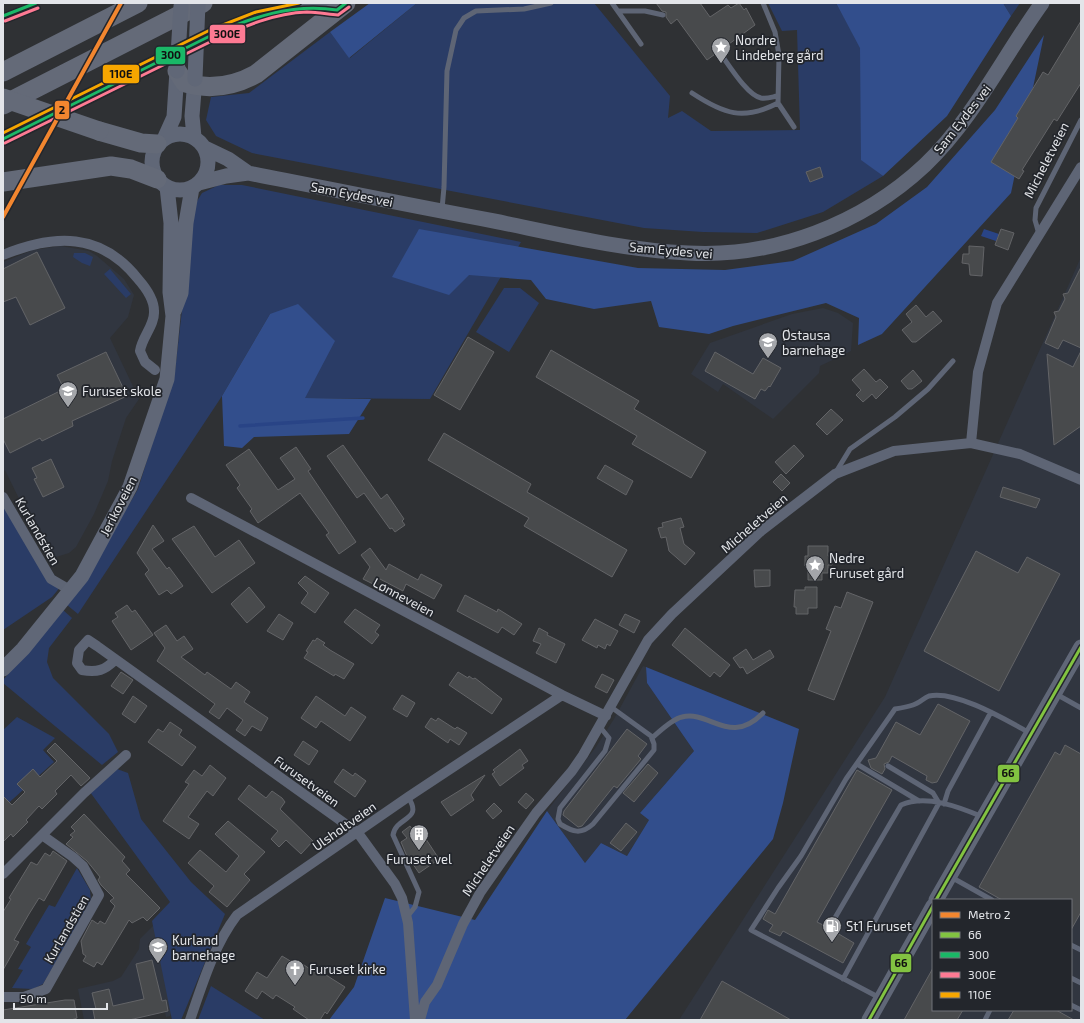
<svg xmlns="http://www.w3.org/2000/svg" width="1084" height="1023" font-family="'Exo 2',sans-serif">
<rect width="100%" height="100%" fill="#2f3134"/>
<path fill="#313640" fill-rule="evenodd" d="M 61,246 L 89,251 L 97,256 L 124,279 L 134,295 L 128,317 L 110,338 L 139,399 L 126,418 L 112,461 L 108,481 L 94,514 L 76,547 L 69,553 L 56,557 L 50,555 L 30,521 L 5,470 L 3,472 L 3,262 L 33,250 Z
M 1081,257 L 1081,1020 L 679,1020 L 885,697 ZM 933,900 L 1071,900 L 1071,1010 L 933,1010 Z
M 823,308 L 838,313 L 853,323 L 851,351 L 820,366 L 819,373 L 773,419 L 723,384 L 718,392 L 691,374 L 710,343 L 792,314 Z
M 643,666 L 646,667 L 647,683 L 694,751 L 640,813 L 649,820 L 627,856 L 601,843 L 585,863 L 547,811 L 596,747 L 614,719 Z
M 175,904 L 183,977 L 170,1016 L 166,1017 L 165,1012 L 129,1020 L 84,1020 L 78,989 L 113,981 L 121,977 L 139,949 L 140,939 Z"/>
<path fill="#2a3c66" d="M 417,3 L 594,3 L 670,96 L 668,118 L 682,111 L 711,131 L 800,130 L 797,30 L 782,31 L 768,3 L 836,3 L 861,48 L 861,159 L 883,176 L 823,212 L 757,233 L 703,232 L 644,228 L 252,153 L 216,136 L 206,120 L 211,97 L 249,93 L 330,32 L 350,58 Z
M 1003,3 L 1020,3 L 1011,16 Z
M 219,185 L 242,185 L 521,242 L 430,399 L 305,398 L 270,314 L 222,396 L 78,614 L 67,605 L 87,577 L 138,489 L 175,371 L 194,206 L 202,193 Z
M 74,253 L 85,253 L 93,257 L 90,266 L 82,263 L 73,257 Z
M 110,269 L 131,294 L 126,298 L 104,274 Z
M 504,288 L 520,288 L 539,303 L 509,352 L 476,332 Z
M 3,497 L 61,586 L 52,597 L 3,630 Z
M 63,610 L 72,618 L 49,648 L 47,662 L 53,678 L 109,734 L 118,752 L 102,765 L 3,683 L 3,680 Z
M 17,717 L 55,738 L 43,750 L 54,762 L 3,808 L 3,730 Z
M 117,769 L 128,773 L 141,819 L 191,882 L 225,914 L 181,1020 L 172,1020 L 152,921 L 170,902 L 90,792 Z
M 77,868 L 90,890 L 91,902 L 43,984 L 33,989 L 12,988 L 23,970 L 18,969 L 31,947 L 26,944 L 49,905 L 55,907 Z
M 211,986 L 265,1020 L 198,1020 Z"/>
<path fill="#324e8c" d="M 370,3 L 417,3 L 349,58 L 330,32 Z
M 836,3 L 1003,3 L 1011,16 L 947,116 L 883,176 L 861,160 L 860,48 Z
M 1044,35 L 1011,193 L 882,334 L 858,345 L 859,318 L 826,303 L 733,326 L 709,334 L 659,327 L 651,301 L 594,309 L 546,299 L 531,280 L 469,275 L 449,295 L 392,277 L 419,229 L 638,268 L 725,270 L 793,261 L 876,224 L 927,187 L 995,110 Z
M 298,304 L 335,341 L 305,398 L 371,399 L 349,434 L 254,437 L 242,448 L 224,446 L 222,396 L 270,314 Z
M 646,667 L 799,729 L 783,803 L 773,839 L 625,1020 L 329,1020 L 354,987 L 385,898 L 475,920 L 547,811 L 585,863 L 601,843 L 627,856 L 649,820 L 640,813 L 694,751 L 647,683 Z"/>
<path fill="#294486" d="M 984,229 L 999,234 L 996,241 L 981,236 Z"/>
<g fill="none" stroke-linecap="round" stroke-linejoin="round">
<path stroke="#294486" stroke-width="3.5" d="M 240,426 L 363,418"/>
</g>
<path fill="#484a4c" stroke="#636467" d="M 656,3 L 700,3 L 710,17 L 728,5 L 731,8 L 739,3 L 744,10 L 746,8 L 755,25 L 707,60 L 677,19 L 671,24 L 666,17 L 666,12 L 662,11 Z
M 1081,21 L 1081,83 L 1057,121 L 1054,119 L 1022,170 L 1024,171 L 1019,179 L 991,162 L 1018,118 L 1016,116 L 1043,72 L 1048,75 Z
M 820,167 L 823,177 L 810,182 L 806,172 Z
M 1001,229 L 1014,233 L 1008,250 L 995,245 Z
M 969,246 L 984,247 L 982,276 L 970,275 L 969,264 L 962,263 L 963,254 L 969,254 Z
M 37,252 L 65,308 L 30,325 L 16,297 L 3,302 L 3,269 Z
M 1081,267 L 1081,348 L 1063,340 L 1058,349 L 1045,343 L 1056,317 L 1054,312 L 1059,311 L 1065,299 L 1063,294 L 1068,293 Z
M 916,305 L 926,317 L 933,311 L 942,321 L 916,342 L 912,342 L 902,330 L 912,322 L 906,314 Z
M 468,337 L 494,352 L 460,410 L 434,395 Z
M 551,350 L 639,401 L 634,409 L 706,452 L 691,478 L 632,444 L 637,436 L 536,377 Z
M 1081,351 L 1081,426 L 1054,445 L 1047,354 L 1073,367 Z
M 106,352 L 127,396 L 72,421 L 73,426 L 42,441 L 40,438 L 10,453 L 3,439 L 3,419 L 64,389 L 57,375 Z
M 715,352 L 753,374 L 763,358 L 781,368 L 770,387 L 769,386 L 765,391 L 761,389 L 755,399 L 705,371 Z
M 864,369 L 876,382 L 880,379 L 888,387 L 876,399 L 872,394 L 863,402 L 856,395 L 861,390 L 852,380 Z
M 913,370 L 922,381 L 912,389 L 908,389 L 901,381 Z
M 831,409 L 843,420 L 827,435 L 816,424 Z
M 444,433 L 531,484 L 527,492 L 627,550 L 612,577 L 524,526 L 529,518 L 428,460 Z
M 343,445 L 381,499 L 387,494 L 404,519 L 402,521 L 405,525 L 395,532 L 392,528 L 390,529 L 364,493 L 357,498 L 327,456 Z
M 794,445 L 804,456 L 786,474 L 775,462 Z
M 296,447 L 311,469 L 308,471 L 356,542 L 339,554 L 326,535 L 329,533 L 300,493 L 258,523 L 250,511 L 252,509 L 237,488 L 240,485 L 226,465 L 249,449 L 278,490 L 295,479 L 280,458 Z
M 51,459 L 64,487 L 43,497 L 34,479 L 37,478 L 32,468 Z
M 605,465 L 633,481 L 626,495 L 597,478 Z
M 781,474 L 790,483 L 782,491 L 773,482 Z
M 1003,487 L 1040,499 L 1036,508 L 1000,497 Z
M 681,518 L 684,527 L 680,528 L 684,544 L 695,553 L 685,565 L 669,551 L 666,537 L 661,538 L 658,528 L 663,527 L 662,523 Z
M 153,525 L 164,541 L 152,549 L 167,569 L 169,567 L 183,586 L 171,594 L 167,590 L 159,595 L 145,574 L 149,570 L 137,553 Z
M 194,526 L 215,557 L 239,540 L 255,563 L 212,593 L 172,539 Z
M 808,546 L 828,546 L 828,556 L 832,556 L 832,565 L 828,565 L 828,573 L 822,573 L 822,580 L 808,580 L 808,566 L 805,566 L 805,556 L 808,556 Z
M 370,548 L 386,570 L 389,564 L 418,580 L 421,574 L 442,585 L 434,599 L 406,584 L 403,591 L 378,578 L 375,585 L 363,579 L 370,567 L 361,555 Z
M 976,551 L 1018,573 L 1027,557 L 1060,574 L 999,691 L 924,651 Z
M 754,570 L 770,570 L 770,586 L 755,587 Z
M 305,576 L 329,593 L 315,613 L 301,603 L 308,593 L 298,583 Z
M 249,587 L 265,607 L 247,623 L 231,604 Z
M 805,587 L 817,587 L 817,608 L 808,608 L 808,614 L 796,614 L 796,607 L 794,607 L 795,590 L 805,590 Z
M 847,592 L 873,602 L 834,700 L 808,690 L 831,631 L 826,629 L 835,606 L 841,608 Z
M 465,595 L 497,612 L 498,609 L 522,624 L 514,635 L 502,627 L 498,633 L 457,611 Z
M 127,605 L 132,612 L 135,610 L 153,635 L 131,650 L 112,621 L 118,617 L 115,613 Z
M 355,609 L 380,625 L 375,632 L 379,635 L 372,644 L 344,622 Z
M 279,614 L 293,623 L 283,640 L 267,631 Z
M 625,614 L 640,621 L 634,633 L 619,625 Z
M 595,619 L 618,631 L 610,646 L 607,644 L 605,649 L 598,645 L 597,648 L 582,640 Z
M 166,625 L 177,641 L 184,636 L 193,649 L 181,657 L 205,675 L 207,672 L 231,689 L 236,682 L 250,692 L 244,702 L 268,718 L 261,731 L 252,726 L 245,736 L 236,730 L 243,720 L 227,708 L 219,719 L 209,712 L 215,704 L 157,661 L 165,648 L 154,633 Z
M 539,628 L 548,633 L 547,635 L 565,644 L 556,663 L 536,653 L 541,644 L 533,641 Z
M 685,628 L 730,665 L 720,677 L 714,672 L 710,677 L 672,645 Z
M 317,638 L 325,643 L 323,645 L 330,650 L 354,664 L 344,679 L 335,674 L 334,676 L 304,658 L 308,652 L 306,651 L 313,640 L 315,641 Z
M 746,649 L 753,660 L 770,650 L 774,657 L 747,674 L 743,667 L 740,668 L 733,658 Z
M 121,672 L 133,680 L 123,694 L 111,686 Z
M 458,672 L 468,678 L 469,676 L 473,679 L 475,678 L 502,699 L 492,714 L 449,685 Z
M 602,674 L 614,680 L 607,693 L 595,687 Z
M 402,695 L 415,703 L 407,717 L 393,709 Z
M 133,696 L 147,706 L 135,723 L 122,714 Z
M 316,696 L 345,716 L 351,707 L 366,717 L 350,741 L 321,721 L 316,728 L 301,718 Z
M 938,704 L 970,721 L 937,782 L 932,783 L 926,780 L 927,776 L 892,756 L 889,762 L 884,764 L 885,769 L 882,774 L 871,768 L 868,760 L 876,758 L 896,722 L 920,735 Z
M 431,718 L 436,721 L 438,718 L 455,729 L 457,727 L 467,733 L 459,745 L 450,739 L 448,743 L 425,727 Z
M 170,722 L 182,730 L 179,735 L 196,747 L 182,766 L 148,742 L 158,729 L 163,732 Z
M 627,729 L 647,744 L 638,756 L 641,759 L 617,788 L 614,786 L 582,826 L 578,827 L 563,815 L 564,811 Z
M 303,741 L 318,751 L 309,765 L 294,755 Z
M 55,743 L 90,778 L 81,786 L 71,775 L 55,791 L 57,794 L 42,809 L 39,806 L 26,820 L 28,822 L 13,837 L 11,834 L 3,842 L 3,796 L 12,805 L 25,792 L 17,784 L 33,769 L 40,777 L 57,761 L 47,751 Z
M 1065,745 L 1081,754 L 1081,912 L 1071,930 L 1071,900 L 1002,900 L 979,887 L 1055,752 L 1060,755 Z
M 520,749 L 528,761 L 522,765 L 524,768 L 500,786 L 492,774 L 495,772 L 493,770 Z
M 648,764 L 658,773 L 634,802 L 623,793 Z
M 210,765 L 226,778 L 213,796 L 207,791 L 188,817 L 199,824 L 189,839 L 163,821 L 189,784 L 185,782 L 194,770 L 202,776 Z
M 343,769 L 353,776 L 355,773 L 366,781 L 355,797 L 334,782 Z
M 857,770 L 892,790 L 817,922 L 825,926 L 827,932 L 832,930 L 854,943 L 843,963 L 783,931 L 780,936 L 769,931 L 773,925 L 763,919 L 768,910 L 775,914 Z
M 485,775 L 471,795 L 474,800 L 451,816 L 441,802 Z
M 249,785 L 266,798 L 272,791 L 282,798 L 285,802 L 280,809 L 313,841 L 301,854 L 286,840 L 279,847 L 271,839 L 278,831 L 238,799 Z
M 526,793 L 534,800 L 526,809 L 518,802 Z
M 494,803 L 502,811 L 493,819 L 486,811 Z
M 84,814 L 125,857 L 122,861 L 130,870 L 126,874 L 160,908 L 147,921 L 143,917 L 132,923 L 129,920 L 102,965 L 97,962 L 94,967 L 83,961 L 86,956 L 83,954 L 81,941 L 92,920 L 98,924 L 100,921 L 105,924 L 115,906 L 110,901 L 114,898 L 101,885 L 98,880 L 100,877 L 87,861 L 66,844 L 73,837 L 70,835 L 75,831 L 71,827 Z
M 228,821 L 265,852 L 244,874 L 250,880 L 227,907 L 209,892 L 214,886 L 188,863 L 200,850 L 226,872 L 239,856 L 215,834 Z
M 626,823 L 637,832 L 621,851 L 610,843 Z
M 410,826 L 417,836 L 422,833 L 439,859 L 419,873 L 406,854 L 401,842 L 407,838 L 402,832 Z
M 53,851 L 67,861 L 44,901 L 39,898 L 29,914 L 14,940 L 19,942 L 3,970 L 3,912 L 11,899 L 9,898 L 31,862 L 37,865 L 45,853 L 50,856 Z
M 282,956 L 292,962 L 293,961 L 297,963 L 298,961 L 316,973 L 318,970 L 345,987 L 327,1014 L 325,1012 L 320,1020 L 309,1020 L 293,1009 L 295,1007 L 276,995 L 273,999 L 262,991 L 257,999 L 245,991 L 257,972 L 267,978 Z
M 152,960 L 162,1001 L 166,1000 L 168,1011 L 129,1020 L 95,1020 L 93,1010 L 96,1009 L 92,993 L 109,989 L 113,1006 L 144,999 L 136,964 Z
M 933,968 L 933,1010 L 963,1010 L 957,1020 L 904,1020 Z
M 722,981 L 791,1020 L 700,1020 Z
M 65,1000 L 74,1000 L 77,1018 L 71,1020 L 3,1020 L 3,1010 Z
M 1014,1010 L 1056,1010 L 1074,1020 L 1008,1020 Z"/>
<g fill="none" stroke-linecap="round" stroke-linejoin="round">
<path stroke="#5e6575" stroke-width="5" d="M 612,3 L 641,44
M 763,3 L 775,32 L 779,55 L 778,103 L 794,127
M 618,11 L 645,11 L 663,15
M 3,16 L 36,3
M 720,53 C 729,65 747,95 761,98 C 767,99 772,97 777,96
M 692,93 C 724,114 743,121 778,103
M 58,112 C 114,83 171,52 229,27 C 251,18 274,6 298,4 C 310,3 322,3 333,8
M 3,139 L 45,118
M 442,209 L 444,187 L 447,71 L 456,30 L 464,18 L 476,11 L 524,9 L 551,3
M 1039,234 L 1035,220 L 1036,208 L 1081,120
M 836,472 L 850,449 L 895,417 L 928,389 L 953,361
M 1056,694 L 1081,708
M 600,727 L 609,738 L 605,751 L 560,808 L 558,819 L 560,824 C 573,832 581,835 593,824 L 654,750 L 654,744 L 651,736 L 611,707
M 652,738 C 660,731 672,719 682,717 C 710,710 730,747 763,713
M 857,764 L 919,801
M 944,804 L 948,791 L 991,712
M 951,877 L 992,900
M 407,917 L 415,907 L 419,892 L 393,835 C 396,816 424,821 408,797
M 829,928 L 901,805 C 926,794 959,807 983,817
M 1071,945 L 1081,950
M 1071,978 L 1081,983
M 843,979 L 939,803 L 933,793 L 888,766
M 880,998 L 751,930 L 778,888 L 801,856 L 846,779 L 895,709 C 901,708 907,707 913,705 C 919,703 924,698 929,696 C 956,690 1006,720 1030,733
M 1071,1005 L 1081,1010
M 985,1020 L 990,1010"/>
<path stroke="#5e6575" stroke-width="10" d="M 3,255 C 54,234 101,232 138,279 C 146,288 154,299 154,311 C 155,325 142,337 140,351 L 145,362 L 155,370
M 971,443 L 978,372 L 997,303 L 1081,167
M 3,497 L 51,579 L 70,590
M 191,498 L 562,695 L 606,716
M 115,660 C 105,670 97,673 82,670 L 77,663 L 79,650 L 88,640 L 97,646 L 358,833 L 395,884 L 402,898 L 408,923 L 415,1020
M 3,874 L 84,793 L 126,755
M 3,997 L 24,997 L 46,989 L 99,895 L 83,866 L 73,857 L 42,835
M 190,1020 C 202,985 214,945 237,915 L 408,797 L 562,695
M 420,1020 L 425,1002 L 437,985 L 463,924 L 480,893 L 536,813 L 572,771 L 583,755 L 648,640 L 672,614 L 761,531 L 835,474 L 894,451 L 971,443 L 1020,454 L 1081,480"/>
<path stroke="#606777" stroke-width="15" d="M152 162a28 28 0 1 1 56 0a28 28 0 1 1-56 0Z
M 165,137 L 174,117 L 177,71
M 194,137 L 192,116 L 195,79
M 205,148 L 228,159 L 248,173
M 199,183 L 226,176 L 248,173 C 330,189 412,206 494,221 C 558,234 623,250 688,253 C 774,258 862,224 925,165 C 974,118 1003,57 1042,3
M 174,311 L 181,293 L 186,223 L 192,188
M 3,669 L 23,649 L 82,576 L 130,487 L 167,379 L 173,316 L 170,292 L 171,223 L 167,187
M 936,900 L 1081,647
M 869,1020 L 933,906"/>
<path stroke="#646a78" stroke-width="19" d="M 177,71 L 185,83 C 209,90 234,86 256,74 L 346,3
M 3,72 L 138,3
M 3,105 L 203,3
M 99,131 L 141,143 L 157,144
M 3,182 L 111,166 L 131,169 L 157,179"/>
<path stroke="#606777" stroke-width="15" d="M 177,71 L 181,6
M 195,79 L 198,3"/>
<path stroke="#646a78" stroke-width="19" d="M 3,98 L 99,131"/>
<defs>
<path id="bus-1" d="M 936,900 L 1081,647
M 869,1020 L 933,906"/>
<path id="bus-2" d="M 3,16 L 36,3
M 3,139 L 212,35 C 253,17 292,3 337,10 L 346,3"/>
<path id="bus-3" d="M 5,21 L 38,8
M 5,143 L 214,40 C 243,27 274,13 307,12 C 317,12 327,14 338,15 L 349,7"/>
<path id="bus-4" d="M 3,133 L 210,30 L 256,12 L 299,3"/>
</defs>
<use href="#bus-1" stroke="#23262c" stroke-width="6"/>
<use href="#bus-2" stroke="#23262c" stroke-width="6"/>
<use href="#bus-3" stroke="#23262c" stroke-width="6"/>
<use href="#bus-4" stroke="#23262c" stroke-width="6"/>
<use href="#bus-1" stroke="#82c341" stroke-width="3"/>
<use href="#bus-2" stroke="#1ab867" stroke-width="3"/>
<use href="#bus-3" stroke="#fe7a93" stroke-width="3"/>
<use href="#bus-4" stroke="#f7a600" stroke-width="3"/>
<defs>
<path id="metro-1" d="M 3,217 L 121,3"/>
</defs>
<use href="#metro-1" stroke="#23262c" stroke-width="7"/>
<use href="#metro-1" stroke="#f2862f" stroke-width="4"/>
</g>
<defs>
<symbol id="sight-pin" viewBox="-11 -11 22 30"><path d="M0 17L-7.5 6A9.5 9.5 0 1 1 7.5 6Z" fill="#a4a6aa" stroke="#23262c"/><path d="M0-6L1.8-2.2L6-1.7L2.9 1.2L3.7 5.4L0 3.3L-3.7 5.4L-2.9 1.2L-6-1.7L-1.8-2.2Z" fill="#fff"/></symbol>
<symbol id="school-pin" viewBox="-11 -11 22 30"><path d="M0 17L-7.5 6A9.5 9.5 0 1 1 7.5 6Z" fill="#a4a6aa" stroke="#23262c"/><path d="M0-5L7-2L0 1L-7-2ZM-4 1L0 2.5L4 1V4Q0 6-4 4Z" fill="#fff"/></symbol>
<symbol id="building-pin" viewBox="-11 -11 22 30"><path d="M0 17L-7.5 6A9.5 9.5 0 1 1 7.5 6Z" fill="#a4a6aa" stroke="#23262c"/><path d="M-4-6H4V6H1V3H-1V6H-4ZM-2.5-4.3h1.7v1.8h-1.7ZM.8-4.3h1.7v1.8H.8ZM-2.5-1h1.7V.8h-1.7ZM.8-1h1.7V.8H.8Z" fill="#fff"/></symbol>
<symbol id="fuel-pin" viewBox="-11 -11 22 30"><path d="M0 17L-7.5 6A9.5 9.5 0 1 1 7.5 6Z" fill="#a4a6aa" stroke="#23262c"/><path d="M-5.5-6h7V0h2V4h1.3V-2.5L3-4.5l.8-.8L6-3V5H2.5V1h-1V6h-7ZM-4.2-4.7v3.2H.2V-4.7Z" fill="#fff"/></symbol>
<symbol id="church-pin" viewBox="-11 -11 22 30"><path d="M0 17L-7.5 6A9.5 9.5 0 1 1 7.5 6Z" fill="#a4a6aa" stroke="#23262c"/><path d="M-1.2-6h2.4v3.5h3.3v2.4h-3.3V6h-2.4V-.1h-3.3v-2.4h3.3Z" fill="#fff"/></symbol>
</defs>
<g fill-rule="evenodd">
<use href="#sight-pin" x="710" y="36" width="22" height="30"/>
<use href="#school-pin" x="757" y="331" width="22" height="30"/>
<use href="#school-pin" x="57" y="380" width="22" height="30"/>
<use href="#sight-pin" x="804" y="554" width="22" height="30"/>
<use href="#building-pin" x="408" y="823" width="22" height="30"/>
<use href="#fuel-pin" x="821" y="915" width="22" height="30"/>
<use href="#school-pin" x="147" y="936" width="22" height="30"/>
<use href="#church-pin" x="284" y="958" width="22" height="30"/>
</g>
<g text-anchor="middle" stroke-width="3.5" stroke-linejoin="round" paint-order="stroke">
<g font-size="13" fill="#e3e5e9" stroke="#23262c" text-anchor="start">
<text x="735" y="45">Nordre<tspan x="735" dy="15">Lindeberg gård</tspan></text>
<text x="782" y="340">Østausa<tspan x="782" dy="15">barnehage</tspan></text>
<text x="82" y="396">Furuset skole</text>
<text x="829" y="563">Nedre<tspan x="829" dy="15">Furuset gård</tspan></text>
<text x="419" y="864" text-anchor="middle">Furuset vel</text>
<text x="846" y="931">St1 Furuset</text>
<text x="172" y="945">Kurland<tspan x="172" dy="15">barnehage</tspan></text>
<text x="309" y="974">Furuset kirke</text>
</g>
<g font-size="13" fill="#e3e5e9" stroke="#23262c">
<text transform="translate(962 119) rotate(-52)" y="5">Sam Eydes vei</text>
<text transform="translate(1046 160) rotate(-63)" y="5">Micheletveien</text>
<text transform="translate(352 194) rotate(11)" y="5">Sam Eydes vei</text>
<text transform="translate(671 250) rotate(5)" y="5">Sam Eydes vei</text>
<text transform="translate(118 506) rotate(-63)" y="5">Jerikoveien</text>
<text transform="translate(754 523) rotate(-41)" y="5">Micheletveien</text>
<text transform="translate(38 531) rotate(60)" y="5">Kurlandstien</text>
<text transform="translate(404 597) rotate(28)" y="5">Lønneveien</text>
<text transform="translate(307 781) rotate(36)" y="5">Furusetveien</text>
<text transform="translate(344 826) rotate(-35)" y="5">Ulsholtveien</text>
<text transform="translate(488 860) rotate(-56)" y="5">Micheletveien</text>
<text transform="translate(66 929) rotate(-60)" y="5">Kurlandstien</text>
</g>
</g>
<g stroke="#23262c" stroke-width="1.5">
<rect x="209" y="24" width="37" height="20" rx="4" fill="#fe7a93"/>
<rect x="155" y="46" width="31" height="19" rx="4" fill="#1ab867"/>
<rect x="102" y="64" width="38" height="20" rx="4" fill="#f7a600"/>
<rect x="54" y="100" width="16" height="20" rx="4" fill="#f2862f"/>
<rect x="997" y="764" width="23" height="19" rx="4" fill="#82c341"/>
<rect x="890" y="953" width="22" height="20" rx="4" fill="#82c341"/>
</g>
<g font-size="11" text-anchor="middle" font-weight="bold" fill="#111">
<text x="227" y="38">300E</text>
<text x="171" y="59">300</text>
<text x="121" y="78">110E</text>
<text x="62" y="114">2</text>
<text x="1008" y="777">66</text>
<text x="901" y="967">66</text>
</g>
<rect width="1084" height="1023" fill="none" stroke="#e3e5e9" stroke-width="8"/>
<rect x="932" y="899" width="140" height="112" fill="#23262c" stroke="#707278"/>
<rect x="940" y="912" width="20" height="6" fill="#f2862f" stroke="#707278"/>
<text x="968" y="919" font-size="12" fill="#e3e5e9">Metro 2</text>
<rect x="940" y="932" width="20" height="6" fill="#82c341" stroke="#707278"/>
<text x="968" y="939" font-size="12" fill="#e3e5e9">66</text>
<rect x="940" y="952" width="20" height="6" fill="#1ab867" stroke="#707278"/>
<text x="968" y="959" font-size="12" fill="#e3e5e9">300</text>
<rect x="940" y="972" width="20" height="6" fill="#fe7a93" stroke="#707278"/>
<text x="968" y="979" font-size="12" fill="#e3e5e9">300E</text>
<rect x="940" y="992" width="20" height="6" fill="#f7a600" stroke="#707278"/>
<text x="968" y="999" font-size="12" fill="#e3e5e9">110E</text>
<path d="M14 1003v6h93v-6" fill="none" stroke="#e3e5e9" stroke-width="2"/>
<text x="20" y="1003" font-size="12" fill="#e3e5e9" stroke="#23262c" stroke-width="3" paint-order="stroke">50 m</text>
</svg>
